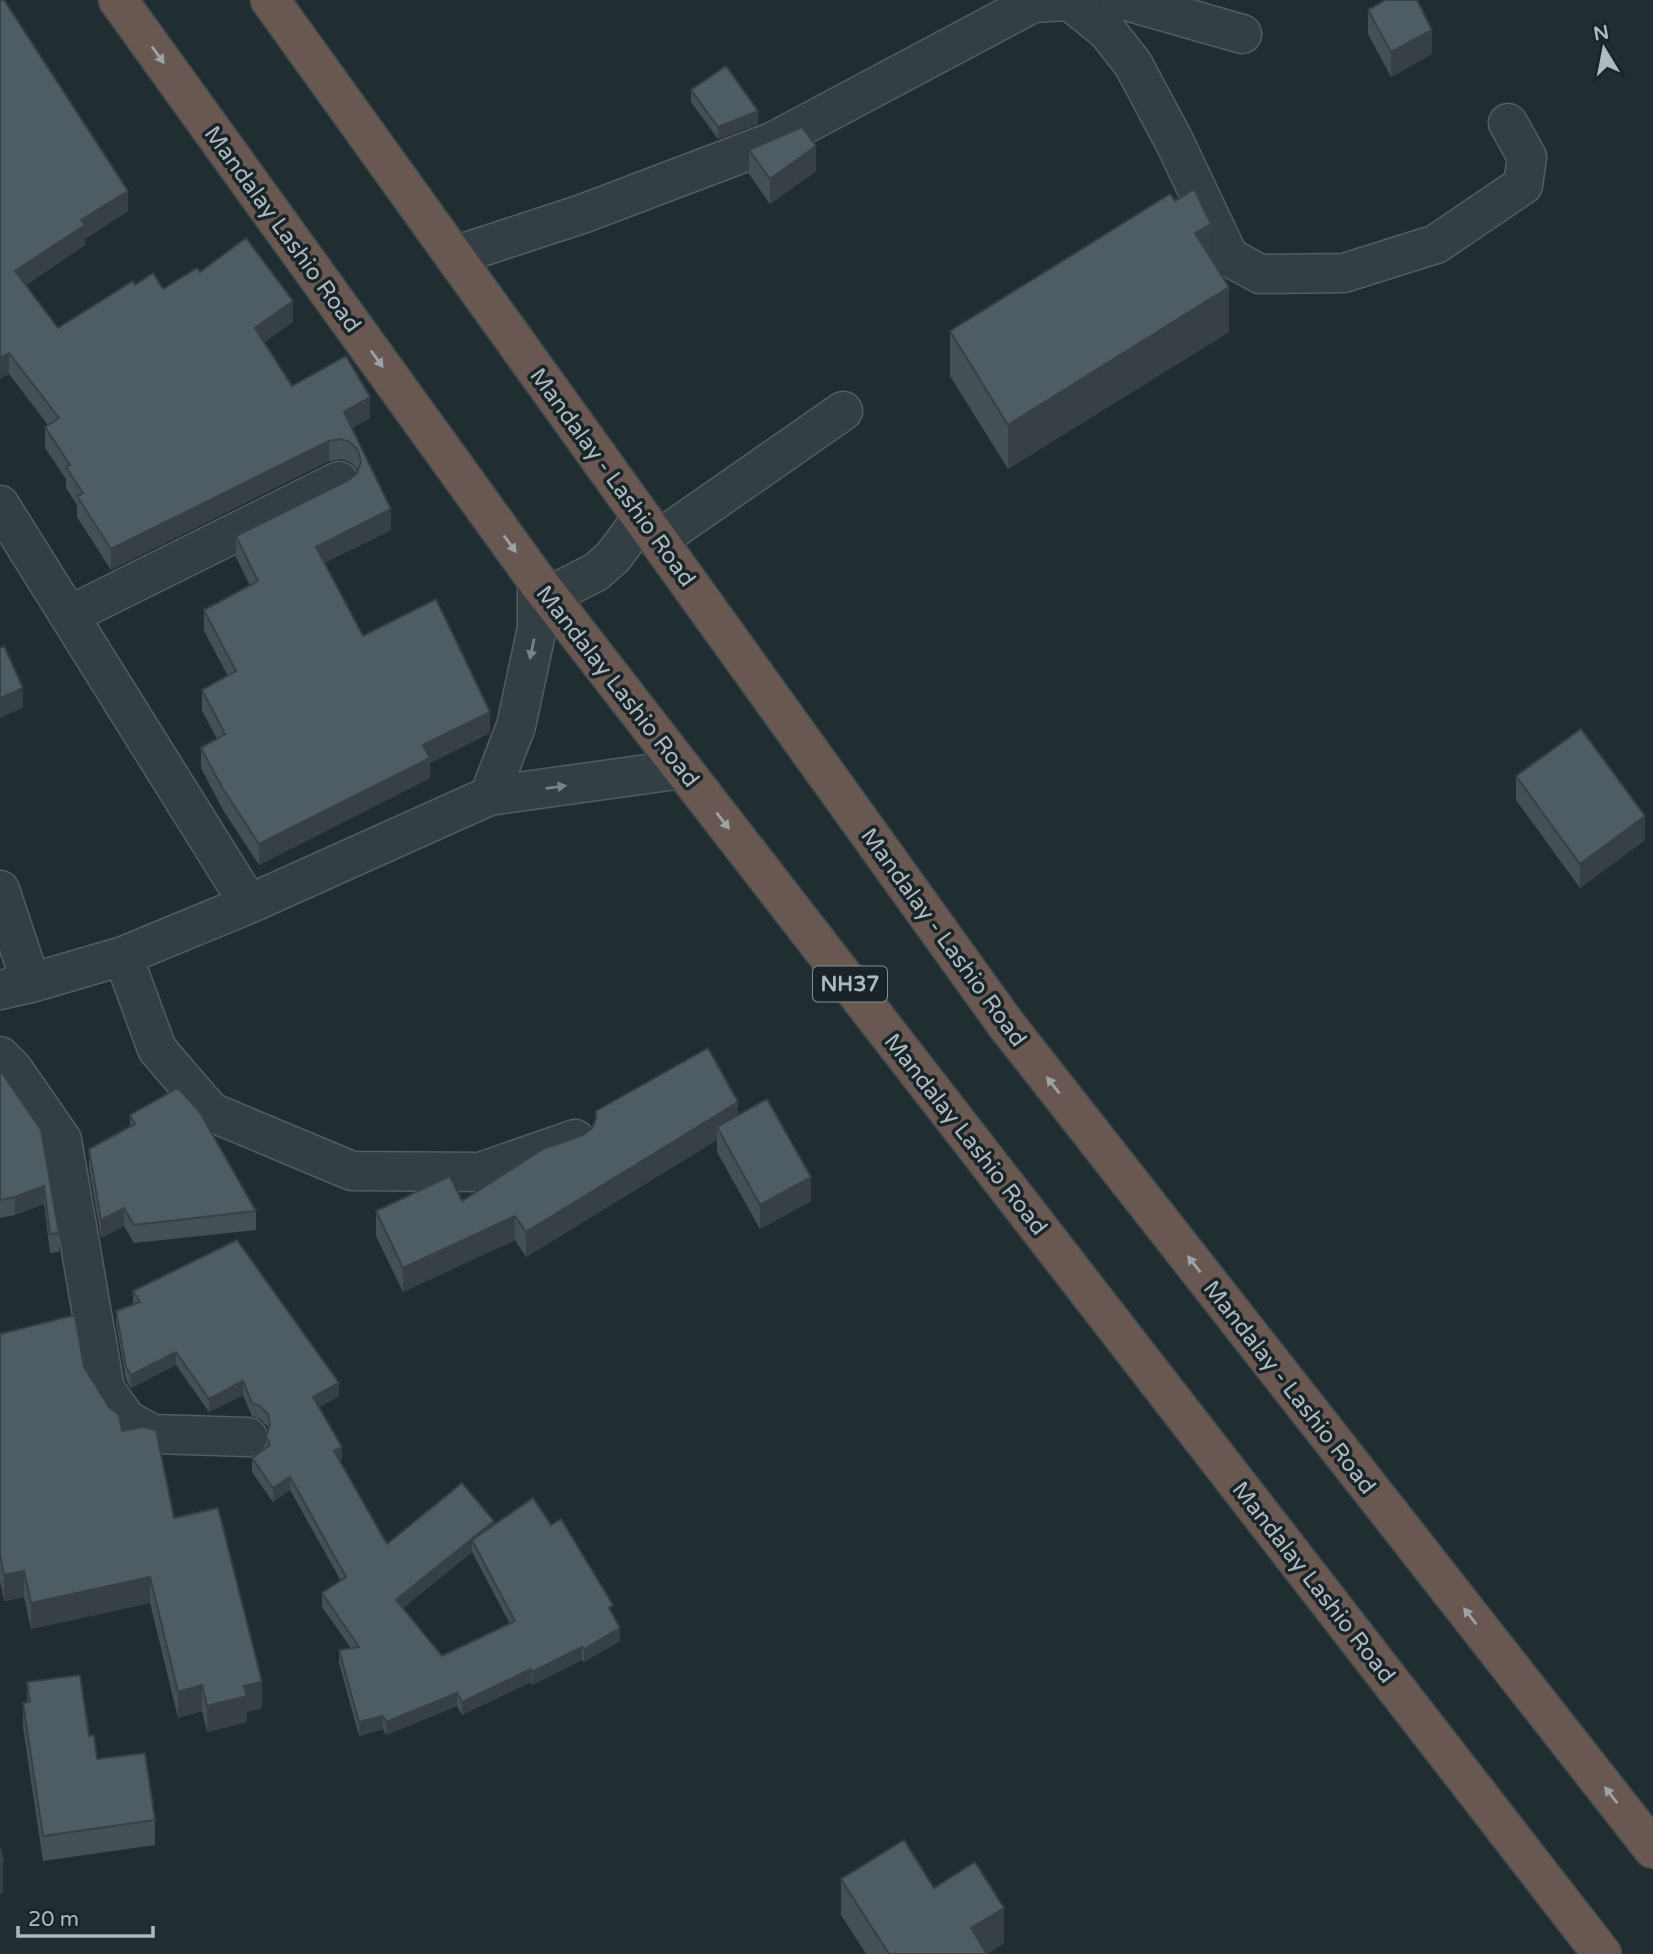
<svg xmlns="http://www.w3.org/2000/svg" width="1653" height="1954" font-family="'Varela Round',sans-serif">
<rect width="100%" height="100%" fill="#202e32"/>
<g fill="none" stroke-linecap="round" stroke-linejoin="round">
<defs>
<path id="street" d="M 1123,0 L 1242,34
M 1070,1 L 1107,31 L 1133,64 L 1174,141 L 1229,257 L 1260,274 L 1344,273 L 1436,244 L 1523,185 L 1527,157 L 1508,123
M 454,256 L 582,214 L 772,142 L 1033,3 L 1085,0
M 0,505 L 249,904
M 658,540 L 843,411
M 549,596 L 596,572 L 613,557 L 642,518
M 70,615 L 339,481
M 489,796 L 516,726 L 537,628 L 537,581
M 0,890 L 31,983
M 123,956 L 157,1049 L 211,1112 L 352,1171 L 480,1172 L 575,1139
M 0,990 L 31,983 L 123,956 L 249,904 L 489,796 L 683,769
M 0,1056 L 13,1069 L 62,1140 L 105,1389 L 127,1420 L 153,1434 L 248,1437"/>
<path id="highway" d="M 118,0 L 537,581 L 1602,1954
M 270,0 L 1005,1023 L 1653,1849"/>
</defs>
<use href="#street" stroke="#515d62" stroke-width="41"/>
<use href="#highway" stroke="#3e4a4e" stroke-width="41"/>
<use href="#street" stroke="#333f43" stroke-width="38"/>
<use href="#highway" stroke="#695851" stroke-width="38"/>
</g>
<path fill="#435055" fill-rule="evenodd" d="M 0,0 L 128,211 L 85,239 L 85,245 L 26,285 L 58,328 L 135,285 L 163,289 L 200,272 L 293,322 L 264,342 L 292,386 L 370,418 L 352,428 L 391,530 L 324,563 L 363,636 L 490,733 L 430,763 L 430,778 L 259,865 L 223,810 L 201,768 L 201,748 L 217,739 L 202,711 L 202,690 L 228,676 L 204,631 L 204,610 L 250,586 L 236,557 L 236,536 L 349,480 L 357,473 L 358,470 L 350,462 L 341,459 L 329,461 L 111,570 L 77,517 L 77,505 L 66,488 L 66,479 L 45,448 L 45,427 L 48,425 L 9,374 Z
M 1368,10 L 1432,54 L 1391,77 L 1368,34 Z
M 691,90 L 758,124 L 718,139 L 691,102 Z
M 749,150 L 816,171 L 770,204 L 749,174 Z
M 1211,258 L 1229,332 L 1008,469 L 950,376 L 950,331 Z
M 1516,776 L 1645,840 L 1580,888 L 1516,800 Z
M 0,1070 L 41,1130 L 59,1233 L 59,1252 L 50,1253 L 44,1204 L 15,1215 L 0,1218 Z
M 130,1115 L 256,1211 L 256,1230 L 134,1243 L 124,1226 L 101,1238 L 89,1168 L 89,1149 L 130,1127 Z
M 738,1115 L 811,1201 L 760,1229 L 717,1152 L 717,1140 L 526,1257 L 515,1240 L 403,1292 L 376,1236 L 376,1211 L 462,1201 Z
M 133,1291 L 339,1396 L 319,1407 L 342,1460 L 340,1461 L 387,1544 L 494,1525 L 613,1616 L 620,1641 L 584,1662 L 582,1660 L 532,1685 L 531,1682 L 462,1715 L 457,1706 L 386,1735 L 383,1729 L 359,1736 L 339,1663 L 339,1650 L 351,1648 L 322,1607 L 322,1593 L 341,1581 L 290,1490 L 273,1502 L 252,1472 L 252,1458 L 266,1448 L 266,1436 L 268,1430 L 268,1427 L 260,1419 L 252,1416 L 243,1395 L 209,1412 L 176,1365 L 131,1388 L 126,1380 L 116,1324 L 116,1311 L 133,1305 ZM 472,1552 L 510,1624 L 442,1656 L 403,1608 Z
M 0,1334 L 84,1367 L 174,1518 L 262,1708 L 247,1712 L 247,1722 L 207,1732 L 202,1711 L 178,1718 L 150,1603 L 31,1629 L 24,1597 L 4,1601 L 0,1581 Z
M 27,1682 L 89,1736 L 97,1759 L 155,1820 L 155,1845 L 43,1861 L 23,1727 L 23,1703 L 27,1702 Z
M 841,1879 L 934,1888 L 1004,1943 L 987,1954 L 866,1954 L 841,1915 Z"/>
<path fill="#374145" d="M 1432,30 L 1432,54 L 1391,77 L 1391,52 Z
M 758,111 L 758,124 L 718,139 L 718,127 Z
M 816,146 L 816,171 L 770,204 L 770,179 Z
M 128,191 L 128,211 L 85,239 L 85,245 L 15,292 L 15,271 L 81,220 Z
M 1211,224 L 1211,268 L 1195,233 Z
M 1229,287 L 1229,332 L 1008,469 L 1008,425 Z
M 293,301 L 293,322 L 255,349 L 255,328 Z
M 9,353 L 9,374 L 0,379 L 0,358 Z
M 370,397 L 370,418 L 344,433 L 344,412 Z
M 329,441 L 329,461 L 111,570 L 111,549 Z
M 391,509 L 391,530 L 316,567 L 316,547 Z
M 23,688 L 23,708 L 0,718 L 0,698 Z
M 490,712 L 490,733 L 430,763 L 430,778 L 259,865 L 259,844 L 423,745 Z
M 1645,816 L 1645,840 L 1580,888 L 1580,864 Z
M 738,1102 L 738,1127 L 717,1127 L 717,1140 L 526,1257 L 526,1232 Z
M 811,1177 L 811,1201 L 760,1229 L 760,1205 Z
M 44,1186 L 44,1204 L 15,1215 L 15,1197 Z
M 124,1208 L 124,1226 L 101,1238 L 101,1220 Z
M 515,1216 L 515,1240 L 403,1292 L 403,1268 Z
M 176,1352 L 176,1365 L 131,1388 L 131,1375 Z
M 243,1381 L 243,1395 L 209,1412 L 209,1399 Z
M 339,1383 L 339,1396 L 313,1411 L 313,1397 Z
M 342,1447 L 342,1460 L 334,1465 L 334,1451 Z
M 290,1477 L 290,1490 L 273,1502 L 273,1488 Z
M 494,1521 L 494,1534 L 472,1540 L 472,1552 L 396,1614 L 396,1600 Z
M 24,1571 L 24,1597 L 4,1601 L 4,1575 Z
M 150,1577 L 150,1603 L 31,1629 L 31,1603 Z
M 620,1628 L 620,1641 L 584,1662 L 584,1649 Z
M 582,1647 L 582,1660 L 532,1685 L 532,1672 Z
M 531,1669 L 531,1682 L 462,1715 L 462,1702 Z
M 262,1682 L 262,1708 L 247,1712 L 247,1722 L 207,1732 L 207,1706 L 244,1686 Z
M 202,1685 L 202,1711 L 178,1718 L 178,1692 Z
M 457,1693 L 457,1706 L 386,1735 L 386,1722 Z
M 383,1716 L 383,1729 L 359,1736 L 359,1722 Z
M 3,1861 L 3,1893 L 0,1894 L 0,1862 Z
M 1004,1908 L 1004,1943 L 987,1954 L 971,1928 Z"/>
<path fill="#4e5d63" stroke="#374145" stroke-width="2" d="M 0,0 L 4,0 L 128,191 L 81,220 L 85,225 L 15,271 L 58,328 L 133,281 L 135,285 L 153,273 L 163,289 L 197,268 L 200,272 L 246,238 L 293,301 L 255,328 L 292,386 L 346,356 L 370,397 L 344,412 L 391,509 L 316,547 L 363,636 L 436,599 L 490,712 L 423,745 L 430,758 L 259,844 L 223,789 L 201,748 L 225,734 L 202,690 L 236,671 L 204,610 L 258,581 L 236,536 L 349,480 L 357,473 L 361,462 L 358,450 L 350,442 L 341,439 L 329,441 L 111,549 L 77,496 L 83,493 L 66,467 L 70,465 L 45,427 L 59,418 L 9,353 L 0,358 Z
M 1386,0 L 1417,0 L 1432,30 L 1391,52 L 1368,10 Z
M 726,66 L 758,111 L 718,127 L 691,90 Z
M 802,127 L 816,146 L 770,179 L 749,150 Z
M 1194,189 L 1211,224 L 1195,233 L 1229,287 L 1008,425 L 950,331 L 1170,194 L 1175,201 Z
M 4,646 L 23,688 L 0,698 L 0,648 Z
M 1581,729 L 1645,816 L 1580,864 L 1516,776 Z
M 708,1048 L 738,1102 L 526,1232 L 515,1216 L 403,1268 L 376,1211 L 450,1176 L 462,1201 L 543,1149 L 583,1135 L 592,1128 L 596,1119 L 596,1111 Z
M 0,1070 L 41,1130 L 59,1233 L 50,1234 L 44,1186 L 15,1197 L 0,1200 Z
M 178,1088 L 199,1111 L 256,1211 L 134,1225 L 124,1208 L 101,1220 L 89,1149 L 135,1124 L 130,1115 Z
M 767,1099 L 811,1177 L 760,1205 L 717,1127 Z
M 237,1240 L 339,1383 L 313,1397 L 342,1447 L 334,1451 L 387,1544 L 462,1483 L 494,1521 L 396,1600 L 442,1656 L 515,1621 L 472,1540 L 533,1498 L 551,1525 L 561,1519 L 613,1605 L 609,1608 L 620,1628 L 584,1649 L 582,1647 L 532,1672 L 531,1669 L 462,1702 L 457,1693 L 386,1722 L 383,1716 L 359,1722 L 339,1650 L 359,1647 L 322,1593 L 346,1577 L 290,1477 L 273,1488 L 252,1458 L 270,1445 L 266,1436 L 270,1425 L 268,1414 L 260,1406 L 252,1403 L 243,1381 L 209,1399 L 176,1352 L 131,1375 L 126,1367 L 116,1311 L 140,1302 L 133,1291 Z
M 75,1315 L 84,1367 L 109,1407 L 119,1415 L 122,1431 L 142,1427 L 156,1430 L 174,1518 L 218,1508 L 262,1682 L 244,1686 L 247,1696 L 207,1706 L 202,1685 L 178,1692 L 150,1577 L 31,1603 L 24,1571 L 4,1575 L 0,1555 L 0,1334 Z
M 80,1675 L 89,1736 L 94,1735 L 97,1759 L 145,1753 L 155,1820 L 43,1836 L 23,1703 L 30,1702 L 27,1682 Z
M 904,1840 L 934,1888 L 975,1862 L 1004,1908 L 971,1928 L 987,1954 L 889,1954 L 841,1879 Z
M 0,1848 L 3,1861 L 0,1862 Z"/>
<defs><path id="oneway-solid" d="M-6-.8H1V-3.2L6.5 0L1 3.2V.8H-6Z" transform="scale(1.75)"/></defs>
<g fill="#9ca2a5">
<use href="#oneway-solid" transform="translate(158 55) rotate(54)"/>
<use href="#oneway-solid" transform="translate(377 359) rotate(54)"/>
<use href="#oneway-solid" transform="translate(510 544) rotate(54)"/>
<use href="#oneway-solid" transform="translate(723 821) rotate(52)"/>
<use href="#oneway-solid" transform="translate(1053 1085) rotate(-128)"/>
<use href="#oneway-solid" transform="translate(1194 1264) rotate(-128)"/>
<use href="#oneway-solid" transform="translate(1470 1616) rotate(-128)"/>
<use href="#oneway-solid" transform="translate(1611 1795) rotate(-128)"/>
</g>
<g fill="#768388">
<use href="#oneway-solid" transform="translate(532 649) rotate(102)"/>
<use href="#oneway-solid" transform="translate(556 787) rotate(-7)"/>
</g>
<g text-anchor="middle" stroke-width="7" stroke-linejoin="round" paint-order="stroke">
<rect fill="#192428" stroke="#818e93" stroke-width="2" x="813" y="966.5" width="74" height="35" rx="5"/>
<g font-size="21" font-weight="bold" fill="#adbbc1">
<text x="850" y="991">NH37</text>
</g>
<g font-size="23" fill="#adbbc1" stroke="#192428">
<text transform="translate(283 229) rotate(54)" y="8">Mandalay Lashio Road</text>
<text transform="translate(613 477) rotate(54)" y="8">Mandalay - Lashio Road</text>
<text transform="translate(618 686) rotate(52)" y="8">Mandalay Lashio Road</text>
<text transform="translate(944 937) rotate(54)" y="8">Mandalay - Lashio Road</text>
<text transform="translate(966 1134) rotate(52)" y="8">Mandalay Lashio Road</text>
<text transform="translate(1290 1387) rotate(52)" y="8">Mandalay - Lashio Road</text>
<text transform="translate(1314 1582) rotate(52)" y="8">Mandalay Lashio Road</text>
</g>
</g>
<g transform="translate(1604 49) rotate(350)" stroke="#192428" stroke-width="5" paint-order="stroke">
<path d="M0-5L12 26L0 18L-12 26Z" fill="#adbbc1"/>
<text y="-10" font-size="19" font-weight="bold" text-anchor="middle" fill="#adbbc1">N</text>
</g>
<path d="M18 1926v10h135v-10" fill="none" stroke="#adbbc1" stroke-width="3.5"/>
<text x="28" y="1926" font-size="21" fill="#adbbc1" stroke="#192428" stroke-width="5" paint-order="stroke">20 m</text>
</svg>
